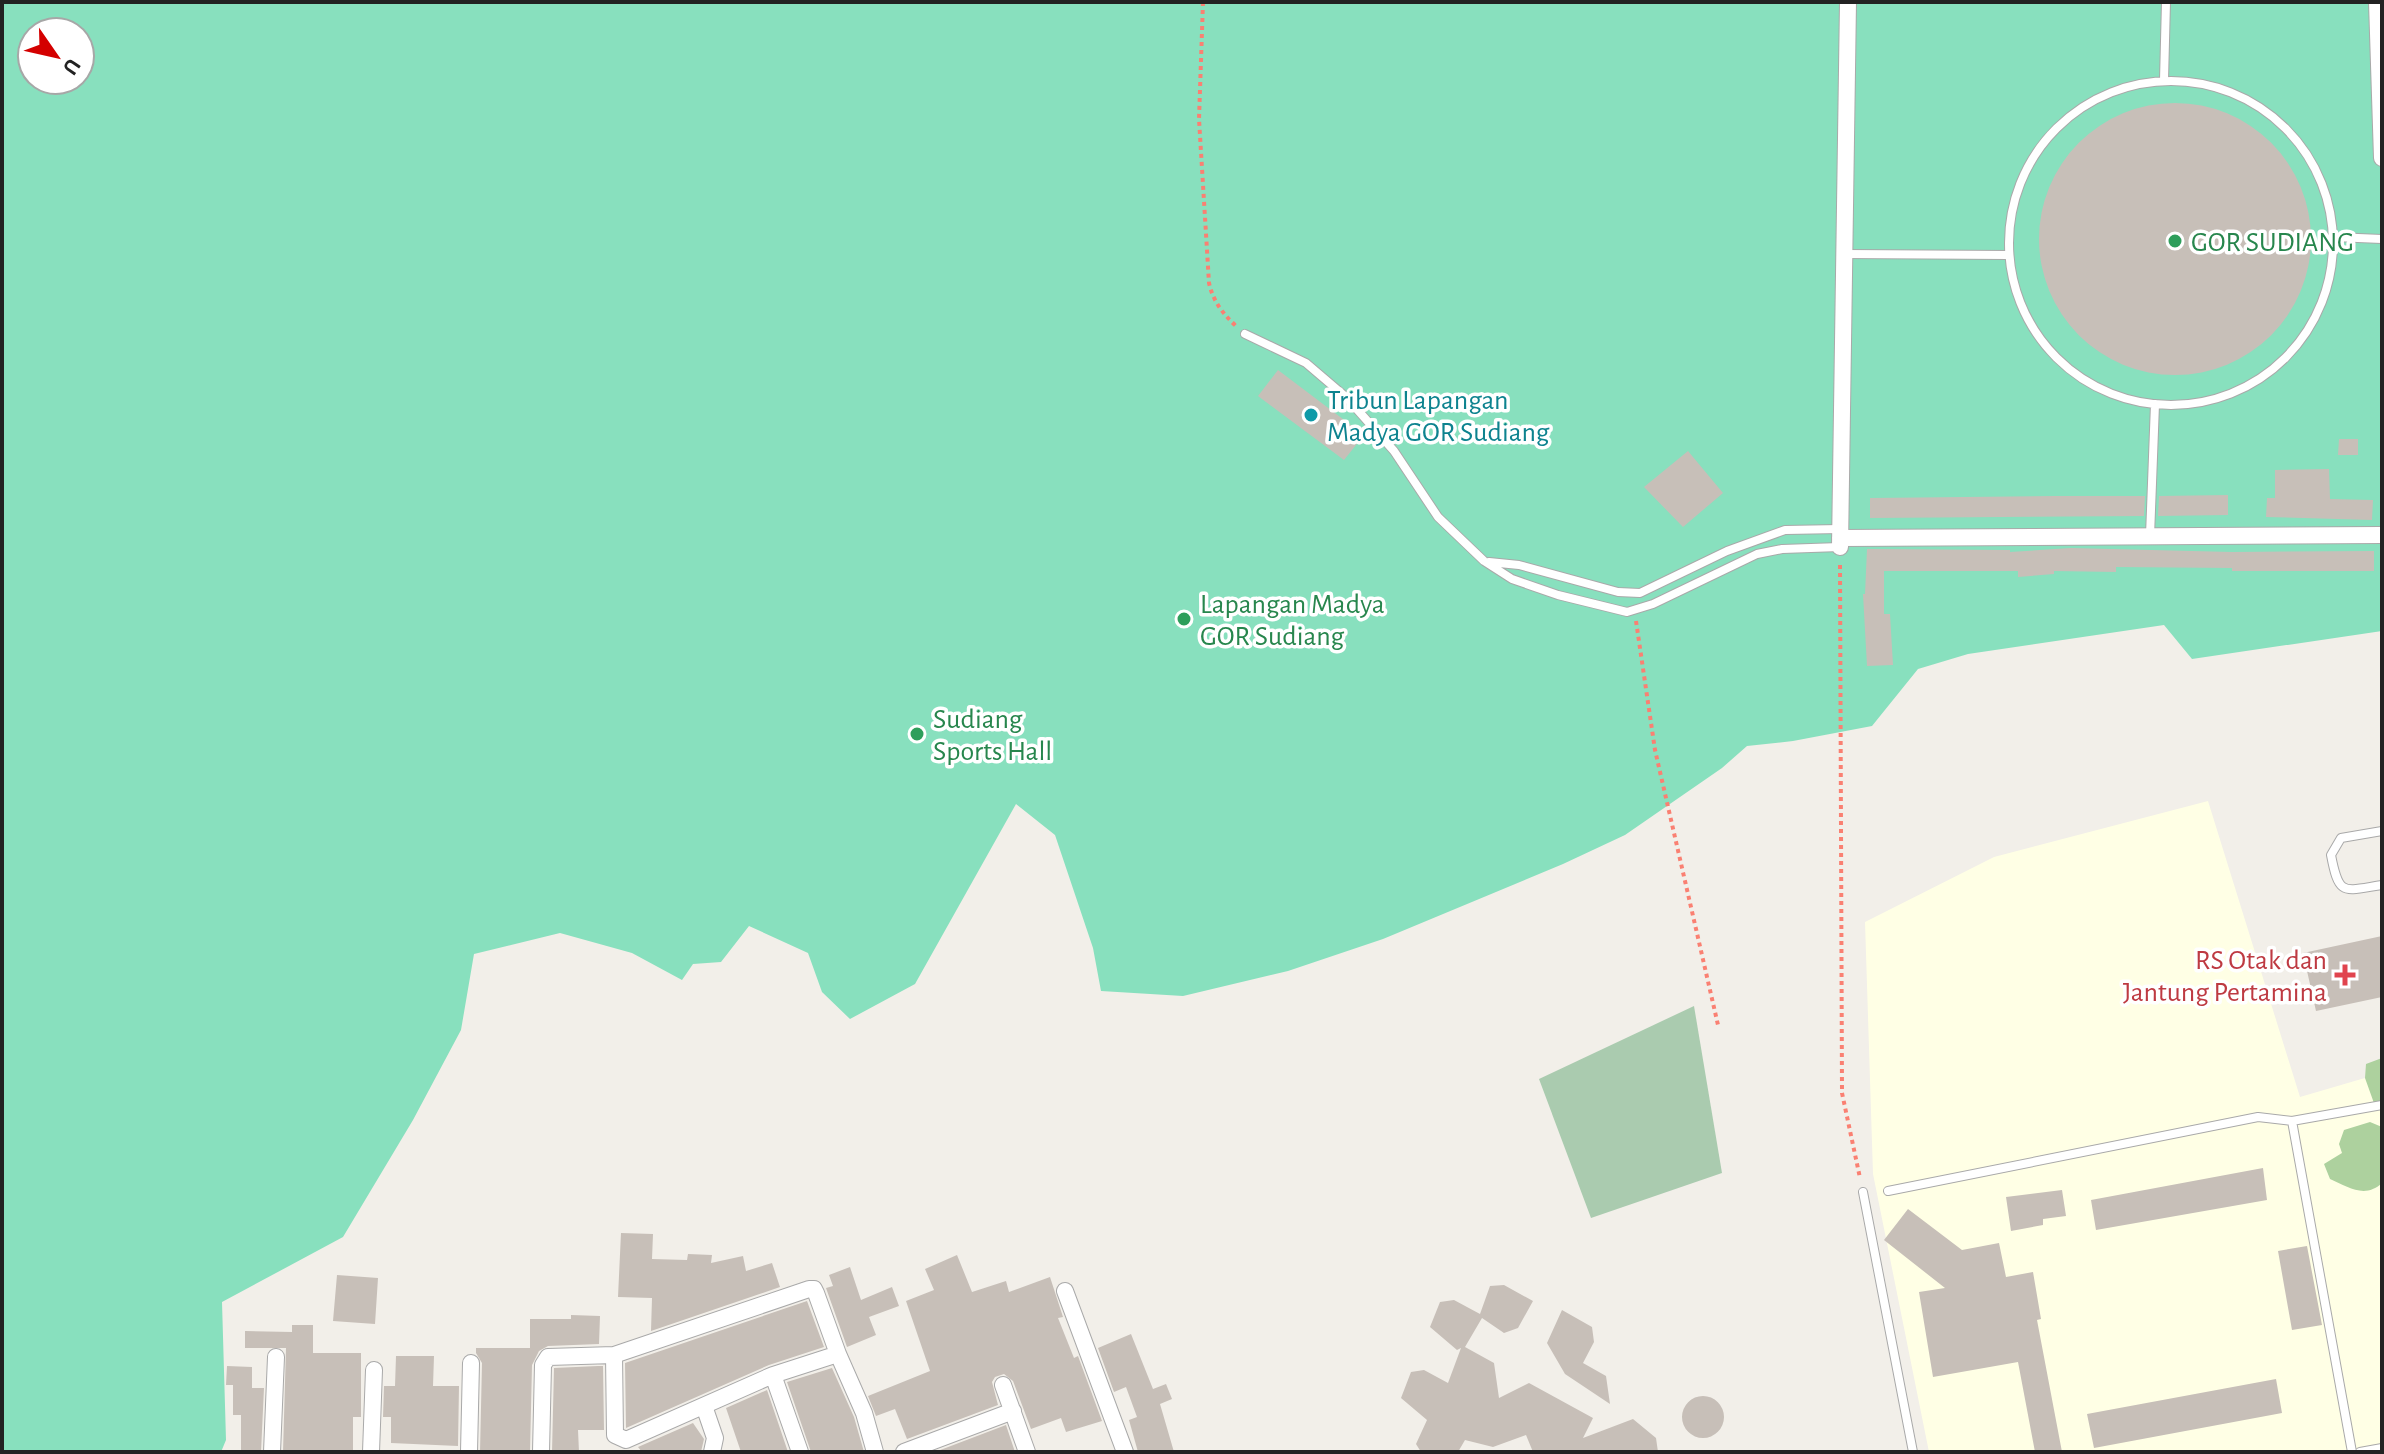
<svg xmlns="http://www.w3.org/2000/svg" width="2384" height="1454" font-family="'Alegreya Sans',sans-serif">
<rect width="100%" height="100%" fill="#f2efe9"/>
<path fill="#ffffe5" d="M 2208,801 L 2300,1097 L 2382,1073 L 2382,1452 L 1929,1452 L 1873,1174 L 1865,922 L 1994,857 Z"/>
<path fill="#add19e" d="M 2382,1058 L 2382,1105 L 2375,1106 L 2365,1078 L 2366,1064 Z
M 2370,1122 L 2382,1127 L 2382,1183 C 2365,1199 2348,1187 2330,1179 L 2324,1164 L 2342,1153 L 2339,1144 L 2344,1130 Z"/>
<path fill="#aacbaf" d="M 1694,1006 L 1722,1173 L 1591,1218 L 1539,1079 Z"/>
<path fill="#88e0be" fill-rule="evenodd" d="M 2,2 L 2382,2 L 2382,631 L 2192,659 L 2164,625 L 1968,654 L 1918,669 L 1872,726 L 1793,741 L 1747,746 L 1722,768 L 1625,835 L 1563,864 L 1383,939 L 1288,971 L 1183,996 L 1101,991 L 1093,948 L 1055,835 L 1016,804 L 915,984 L 850,1019 L 822,992 L 808,953 L 749,926 L 721,962 L 693,964 L 682,980 L 632,953 L 560,933 L 474,954 L 461,1030 L 413,1120 L 343,1237 L 222,1302 L 226,1440 L 221,1452 L 2,1452 ZM 32,32 L 80,32 L 80,80 L 32,80 Z"/>
<path fill="#c7bfb8" d="M2039 239a136 136 0 1 1 272 0a136 136 0 1 1-272 0Z
M 1278,370 L 1364,435 L 1344,460 L 1258,396 Z
M 2339,439 L 2358,439 L 2358,455 L 2338,455 Z
M 1688,451 L 1723,493 L 1683,527 L 1644,487 Z
M 2329,469 L 2330,499 L 2373,500 L 2372,520 L 2266,517 L 2267,498 L 2275,498 L 2275,470 Z
M 2228,495 L 2228,515 L 2158,516 L 2159,496 Z
M 2055,496 L 2145,496 L 2144,516 L 1870,518 L 1870,498 Z
M 2071,548 L 2232,552 L 2374,551 L 2374,571 L 2232,571 L 2232,568 L 2116,567 L 2116,572 L 2054,571 L 2054,574 L 2018,577 L 2018,571 L 1884,571 L 1884,614 L 1890,614 L 1893,665 L 1867,666 L 1863,594 L 1865,594 L 1867,549 L 2010,550 L 2010,552 Z
M 2382,936 L 2382,997 L 2316,1011 L 2303,953 Z
M 2263,1168 L 2267,1200 L 2096,1230 L 2091,1200 Z
M 2062,1190 L 2066,1216 L 2043,1219 L 2043,1225 L 2011,1231 L 2006,1197 Z
M 1908,1209 L 1962,1250 L 1999,1243 L 2006,1277 L 2033,1272 L 2041,1319 L 2037,1320 L 2062,1452 L 2035,1452 L 2018,1362 L 1933,1377 L 1919,1292 L 1945,1288 L 1884,1240 Z
M 621,1233 L 653,1234 L 652,1259 L 687,1260 L 688,1254 L 712,1255 L 711,1263 L 743,1256 L 746,1271 L 772,1263 L 780,1287 L 651,1331 L 652,1298 L 618,1297 Z
M 2307,1246 L 2322,1325 L 2292,1330 L 2278,1251 Z
M 957,1255 L 972,1292 L 1006,1281 L 1009,1292 L 1050,1277 L 1063,1317 L 1058,1318 L 1074,1358 L 1078,1356 L 1102,1421 L 1066,1432 L 1061,1418 L 1031,1429 L 1013,1381 L 1004,1374 L 995,1377 L 992,1382 L 998,1405 L 907,1439 L 895,1409 L 876,1416 L 868,1396 L 930,1371 L 906,1301 L 934,1290 L 925,1269 Z
M 850,1267 L 861,1300 L 892,1287 L 899,1306 L 869,1317 L 876,1335 L 847,1347 L 826,1288 L 833,1286 L 829,1275 Z
M 337,1275 L 378,1278 L 375,1324 L 333,1321 Z
M 1504,1285 L 1533,1301 L 1518,1328 L 1504,1333 L 1482,1318 L 1465,1347 L 1494,1363 L 1499,1398 L 1529,1383 L 1593,1418 L 1583,1438 L 1633,1419 L 1656,1438 L 1658,1452 L 1533,1452 L 1526,1435 L 1493,1447 L 1465,1440 L 1458,1452 L 1421,1452 L 1416,1444 L 1427,1420 L 1401,1398 L 1411,1372 L 1424,1370 L 1448,1383 L 1461,1348 L 1457,1350 L 1430,1327 L 1440,1302 L 1454,1300 L 1480,1314 L 1490,1286 Z
M 807,1301 L 824,1347 L 769,1365 L 626,1428 L 625,1363 Z
M 1562,1310 L 1592,1327 L 1594,1342 L 1583,1363 L 1606,1376 L 1610,1404 L 1565,1374 L 1547,1343 Z
M 571,1315 L 600,1316 L 599,1344 L 548,1346 L 539,1351 L 532,1365 L 530,1452 L 480,1452 L 482,1363 L 476,1353 L 476,1348 L 530,1348 L 530,1319 L 571,1319 Z
M 292,1325 L 313,1325 L 313,1353 L 361,1353 L 361,1417 L 353,1417 L 353,1452 L 283,1452 L 286,1348 L 245,1348 L 245,1331 L 292,1332 Z
M 1131,1334 L 1153,1389 L 1166,1384 L 1172,1399 L 1160,1404 L 1174,1452 L 1138,1452 L 1129,1420 L 1137,1417 L 1126,1387 L 1114,1392 L 1098,1348 Z
M 396,1356 L 434,1356 L 433,1386 L 459,1386 L 458,1446 L 391,1443 L 391,1417 L 383,1417 L 384,1386 L 395,1386 Z
M 227,1366 L 252,1367 L 252,1388 L 264,1388 L 261,1452 L 241,1452 L 241,1415 L 233,1415 L 233,1385 L 226,1385 Z
M 598,1366 L 603,1366 L 604,1430 L 578,1430 L 579,1452 L 552,1452 L 554,1368 Z
M 832,1368 L 854,1417 L 864,1452 L 811,1452 L 787,1382 Z
M 2276,1379 L 2282,1413 L 2094,1448 L 2087,1414 Z
M 767,1390 L 788,1452 L 741,1452 L 726,1408 Z
M1682 1417a21 21 0 1 1 42 0a21 21 0 1 1-42 0Z
M 693,1423 L 704,1439 L 701,1452 L 642,1452 L 638,1447 Z
M 1006,1425 L 1015,1452 L 935,1452 Z"/>
<g fill="none" stroke-linecap="round" stroke-linejoin="round">
<defs>
<path id="service" d="M 2164,80 L 2166,2
M2009 243a162 162 0 1 1 324 0a162 162 0 1 1-324 0Z
M 2334,237 L 2382,239
M 1844,254 L 2009,255
M 1245,334 L 1306,363 L 1347,398 L 1394,451 L 1438,517 L 1484,561 L 1512,579 L 1558,595 L 1627,612 L 1653,604 L 1757,554 L 1782,549 L 1840,547
M 2150,536 L 2155,404
M 1489,562 L 1519,565 L 1618,592 L 1640,593 L 1727,551 L 1785,530 L 1840,529
M 2382,831 L 2341,838 L 2331,855 C 2339,897 2343,891 2382,885
M 2292,1121 L 2352,1452
M 1888,1191 L 2258,1117 L 2292,1121 L 2382,1105
M 1863,1192 L 1913,1452
M 2360,1452 L 2382,1448"/>
<path id="minor" d="M 2377,2 L 2382,158
M 1840,538 L 2382,535
M 1840,547 L 1848,2
M 1065,1291 L 1125,1452
M 614,1355 L 615,1435 L 626,1440 L 773,1375 L 838,1354
M 773,1375 L 800,1452
M 1003,1385 L 1027,1452
M 704,1406 L 715,1438 L 712,1452
M 272,1452 L 276,1357
M 371,1452 L 374,1370
M 469,1452 L 471,1363
M 541,1452 L 543,1365 L 548,1357 L 614,1355 L 809,1289 L 814,1289 L 816,1293 L 838,1354 L 864,1413 L 875,1452
M 904,1452 L 1013,1411"/>
</defs>
<use href="#service" stroke="#a9a9a9" stroke-width="10"/>
<use href="#minor" stroke="#a9a9a9" stroke-width="18"/>
<path stroke="#fa8072" stroke-width="4" stroke-dasharray="4 4" stroke-linecap="butt" d="M 1203,2 L 1199,119 L 1209,283 C 1213,301 1223,314 1236,326
M 1840,565 L 1842,1093 L 1860,1178
M 1636,621 L 1655,750 L 1718,1025"/>
<use href="#service" stroke="#fff" stroke-width="8"/>
<use href="#minor" stroke="#fff" stroke-width="16"/>
</g>
<g fill="#2e9e5b" stroke="#fff" stroke-width="3">
<circle cx="2175" cy="241" r="8"/>
<circle cx="1184" cy="619" r="8"/>
<circle cx="917" cy="734" r="8"/>
</g>
<circle fill="#0f9aa8" stroke="#fff" stroke-width="3" cx="1311" cy="415" r="8"/>
<path fill="#e0444e" stroke="#fff" stroke-width="3" d="M2341 963h8v8h8v8h-8v8h-8v-8h-8v-8h8z"/>
<g text-anchor="middle" stroke-width="7" stroke-linejoin="round" paint-order="stroke">
<g font-size="28" fill="#27864d" stroke="#fff" text-anchor="start">
<text x="2191" y="251">GOR SUDIANG</text>
<text x="1200" y="613">Lapangan Madya<tspan x="1200" dy="32">GOR Sudiang</tspan></text>
<text x="933" y="728">Sudiang<tspan x="933" dy="32">Sports Hall</tspan></text>
</g>
<g font-size="28" fill="#0d838f" stroke="#fff" text-anchor="start">
<text x="1327" y="409">Tribun Lapangan<tspan x="1327" dy="32">Madya GOR Sudiang</tspan></text>
</g>
<g font-size="28" fill="#be3a42" stroke="#fff" text-anchor="end">
<text x="2327" y="969">RS Otak dan<tspan x="2327" dy="32">Jantung Pertamina</tspan></text>
</g>
</g>
<rect width="2384" height="1454" fill="none" stroke="#222222" stroke-width="8"/>
<g transform="translate(56 56) rotate(124)"><circle r="38" fill="#ffffff" stroke="#a7a7a7" stroke-width="2"/>
<path d="M0-6L14 30L0 20L-14 30Z" fill="#d40000"/>
<text y="-12" font-size="22" font-weight="bold" text-anchor="middle" fill="#222222">U</text>
</g>
</svg>
